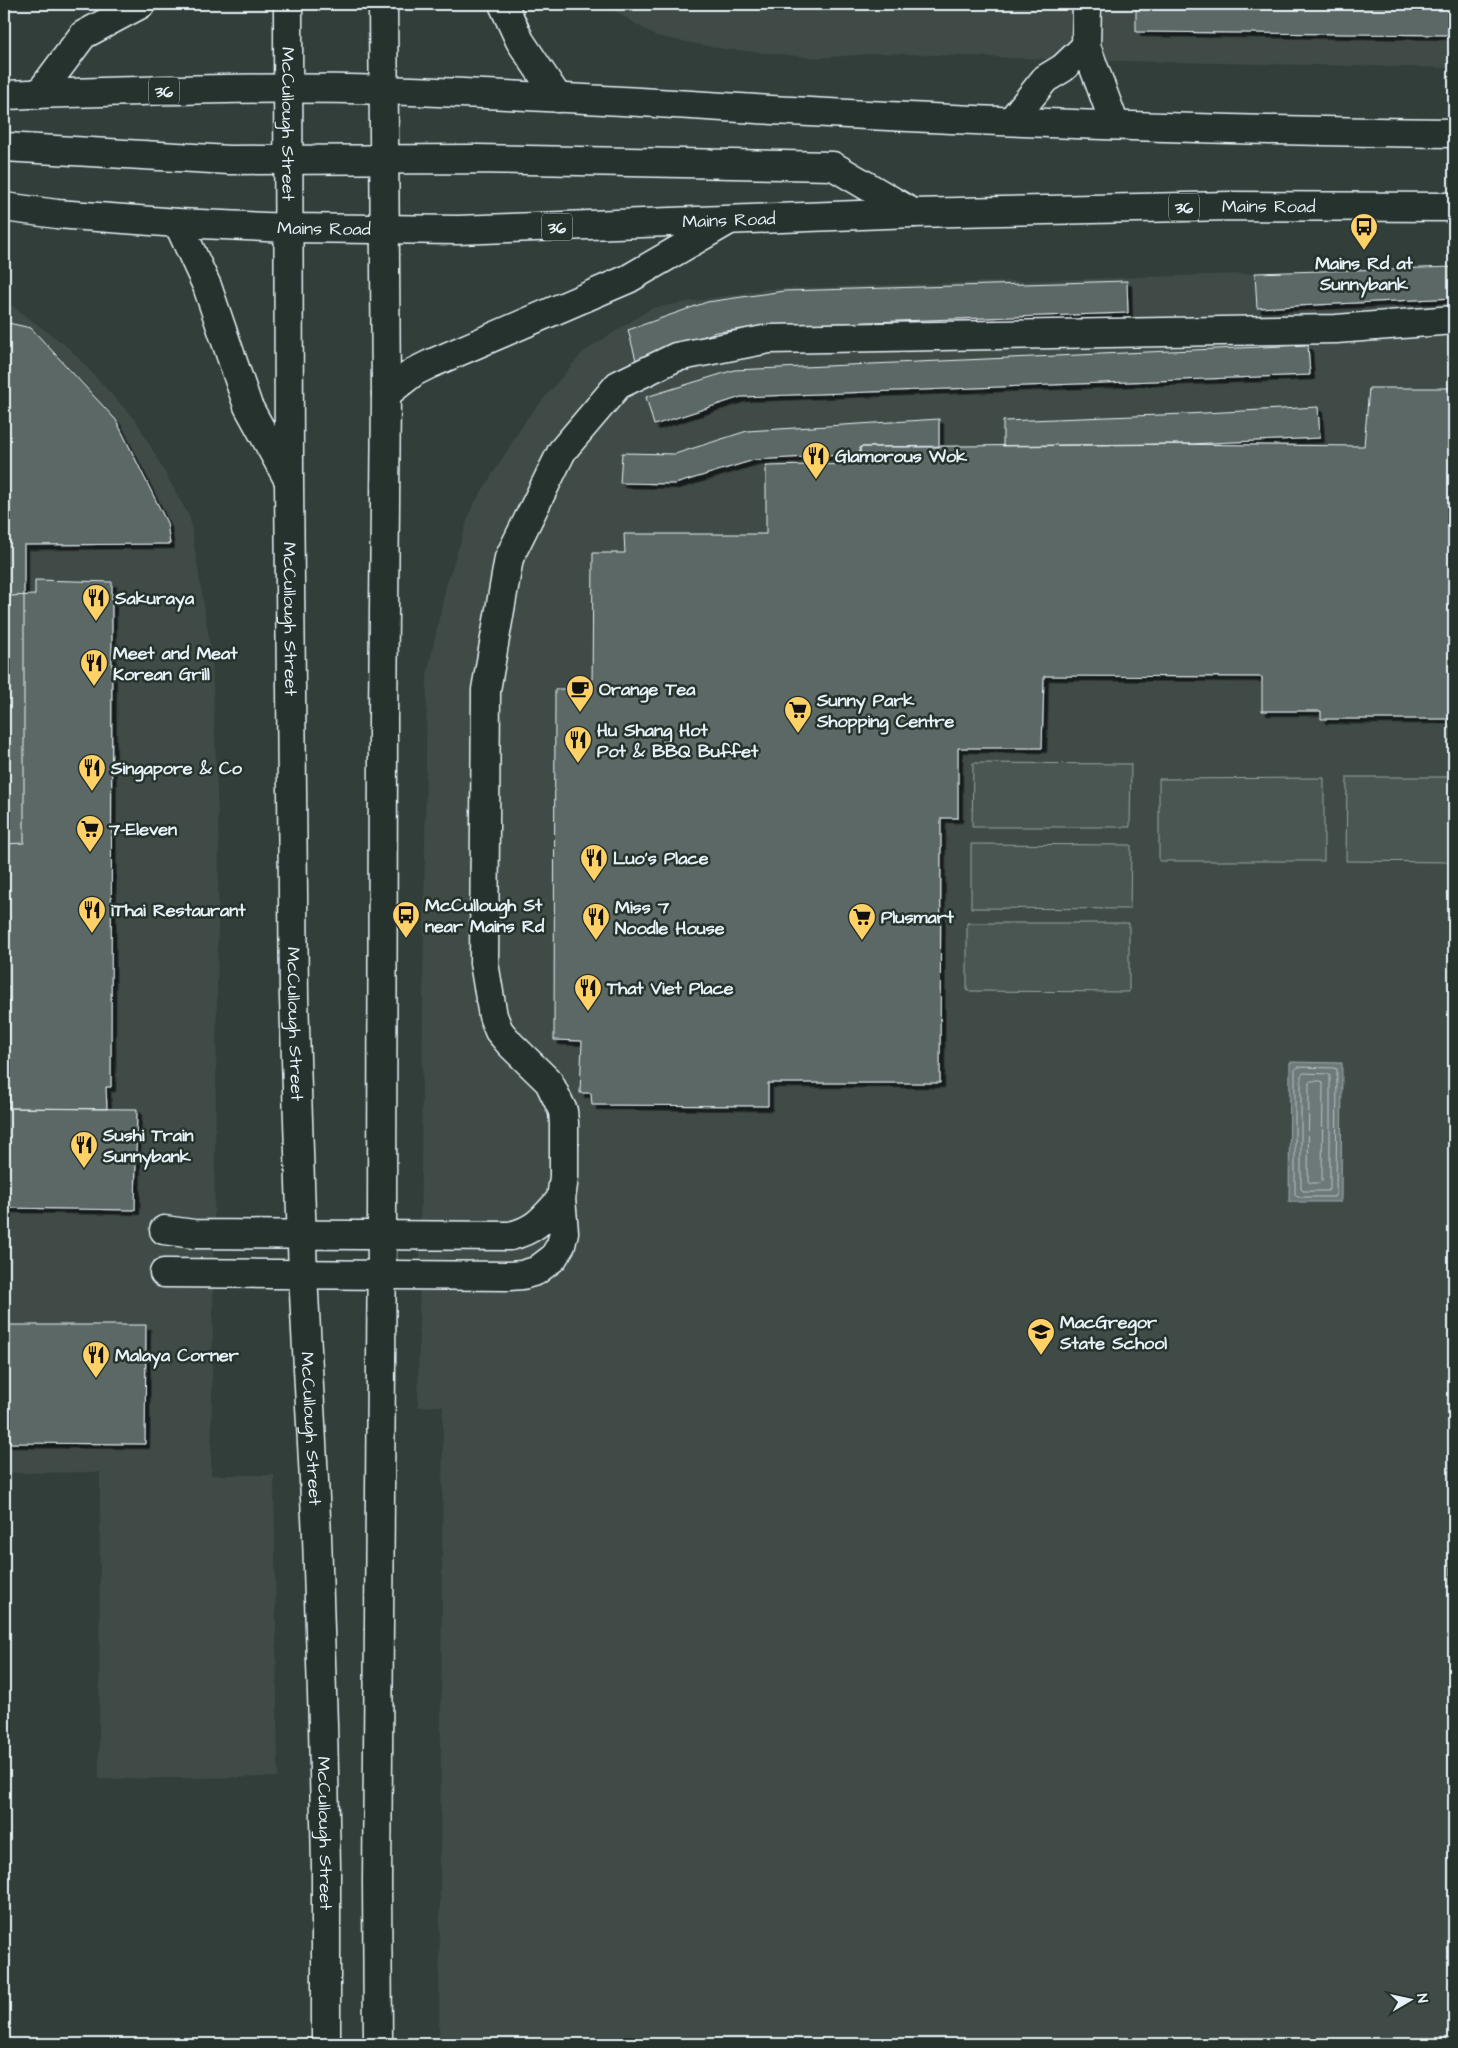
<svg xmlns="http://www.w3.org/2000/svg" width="1458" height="2048" font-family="'Architects Daughter',sans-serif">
<defs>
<filter id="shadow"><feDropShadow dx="4.5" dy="4.5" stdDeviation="0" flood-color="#0009"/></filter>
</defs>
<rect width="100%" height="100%" fill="#323e39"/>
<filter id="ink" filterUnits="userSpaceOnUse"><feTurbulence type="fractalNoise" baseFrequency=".02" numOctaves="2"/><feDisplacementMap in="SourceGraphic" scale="10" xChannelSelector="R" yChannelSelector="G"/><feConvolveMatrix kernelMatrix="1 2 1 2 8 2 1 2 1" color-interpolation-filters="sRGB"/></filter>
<g filter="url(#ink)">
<path fill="#3f4b46" d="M 603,4 L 1454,4 L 1454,68 L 1073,60 L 881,53 L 820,58 L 724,49 L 656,36 Z
M 1454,267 L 1454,2044 L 439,2044 L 443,1406 L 418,1407 L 427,675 L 446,586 L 472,507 L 528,417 L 583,352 L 652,308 L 767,289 Z
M 4,300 L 69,348 L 137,422 L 190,518 L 212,657 L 219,846 L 211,1475 L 274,1475 L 278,1777 L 99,1779 L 100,1472 L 4,1473 Z"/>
<path fill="#495651" stroke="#98a4a4" d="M 973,763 L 1131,764 L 1130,827 L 972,827 Z
M 1347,777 L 1454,777 L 1454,862 L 1346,861 Z
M 1324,778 L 1324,861 L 1159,861 L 1159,779 Z
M 971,844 L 1131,845 L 1130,909 L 971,908 Z
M 967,923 L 1129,923 L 1129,992 L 967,991 Z
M 1451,1398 L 1454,1398 L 1454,1694 L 1450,1694 Z"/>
<path fill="#6d7978" stroke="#9ea9ab" d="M 1290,1062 L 1342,1063 L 1341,1202 L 1289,1202 Z"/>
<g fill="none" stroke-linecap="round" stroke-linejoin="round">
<path stroke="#b7c1c5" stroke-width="1" d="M 1298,1067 L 1334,1068 L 1337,1069 L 1336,1194 L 1334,1197 L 1297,1197 L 1295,1195 L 1295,1070 Z
M 1304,1073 L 1328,1074 L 1330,1076 L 1330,1188 L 1328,1191 L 1303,1191 L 1301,1189 L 1301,1076 Z
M 1311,1081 L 1321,1081 L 1323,1083 L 1322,1181 L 1320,1183 L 1310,1183 L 1308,1181 L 1309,1083 Z"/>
</g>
<path fill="#5c6865" stroke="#e8f1f8" filter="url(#shadow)" d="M 1136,4 L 1454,4 L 1454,35 L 1136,32 Z
M 1454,267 L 1454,298 L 1257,308 L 1255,273 Z
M 1127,281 L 1128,313 L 784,325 L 716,332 L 636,360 L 628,330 L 707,302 L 784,291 Z
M 4,322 L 31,328 L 116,420 L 167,523 L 170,544 L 24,545 L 24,843 L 4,844 Z
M 1308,345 L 1310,375 L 741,397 L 654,425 L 646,397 L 734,370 Z
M 1369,388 L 1454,388 L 1454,719 L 1321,719 L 1321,711 L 1262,711 L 1262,677 L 1044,676 L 1042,748 L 958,748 L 958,818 L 941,818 L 940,1083 L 768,1083 L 768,1106 L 592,1105 L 591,1093 L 580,1093 L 582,1041 L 554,1040 L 555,689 L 592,689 L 593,553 L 625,553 L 624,534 L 766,534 L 766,466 L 860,464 L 860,447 L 1158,444 L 1364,446 Z
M 1318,407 L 1320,438 L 1190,444 L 1003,446 L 1003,421 L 1186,414 Z
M 939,419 L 939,447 L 860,447 L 860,454 L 754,460 L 675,484 L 620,483 L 622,453 L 675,454 L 747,431 Z
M 35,580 L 112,582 L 111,1087 L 106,1087 L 107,1109 L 9,1108 L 8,1088 L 4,1088 L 9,596 L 35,595 Z
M 4,986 L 9,986 L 9,1108 L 4,1108 Z
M 4,1108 L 137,1109 L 135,1210 L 4,1208 Z
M 4,1325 L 146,1325 L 145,1444 L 4,1443 Z"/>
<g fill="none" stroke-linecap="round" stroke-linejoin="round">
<defs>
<path id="minor" d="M 1087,4 L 1086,46 L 1115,125
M 1012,120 L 1045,79 L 1063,68 L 1086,46
M 164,1230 L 194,1234 L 510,1236 C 536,1230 544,1218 561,1199
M 164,1273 L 509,1276 L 522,1275 L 536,1271 L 553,1258 L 561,1245 L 564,1232 L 561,1199 L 564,1177 L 564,1123 L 563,1111 L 549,1082 L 510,1044 L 499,1031 L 493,1016 L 484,963 L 486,690 L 509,558 L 562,451 L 618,385 L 676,357 L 769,339 L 1336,329 L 1454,320"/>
<g id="major">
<path id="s1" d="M 288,4 L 289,481 L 294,997 L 303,1275 L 317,1536 L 323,1725 L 326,1866 L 326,2044"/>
<path d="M 503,4 L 520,41 L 558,98"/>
<path d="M 39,94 L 83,35 L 141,4"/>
<path d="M 4,95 C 130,91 257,86 383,90 C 519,94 655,103 791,111 C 1011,123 1234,131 1454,133"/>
<path d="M 4,147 L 229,160 L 477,159 L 833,166 L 913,213"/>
<path id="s2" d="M 4,207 L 57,214 L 178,223 L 289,228 L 458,230 L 913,213 L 1231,206 L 1454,207"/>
<path d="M 178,223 L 207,286 L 248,406 L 288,479"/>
<path d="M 386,394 L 414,372 L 430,364 L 628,279 L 726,222"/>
<path d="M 378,2044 L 377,1881 L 382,1235 L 383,720 L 386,394 L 383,4"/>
</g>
</defs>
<use href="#minor" stroke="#e8f1f8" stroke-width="31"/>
<use href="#major" stroke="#e8f1f8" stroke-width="31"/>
<use href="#minor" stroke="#26332d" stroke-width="28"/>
<use href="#major" stroke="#26332d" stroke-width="28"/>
</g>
</g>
<defs>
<symbol id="bus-pin" viewBox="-11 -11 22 30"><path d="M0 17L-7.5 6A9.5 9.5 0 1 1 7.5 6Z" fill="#ffd166" stroke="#26332d"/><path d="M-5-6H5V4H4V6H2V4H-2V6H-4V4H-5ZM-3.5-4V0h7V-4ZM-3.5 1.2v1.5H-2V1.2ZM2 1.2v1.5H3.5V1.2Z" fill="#111"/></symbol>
<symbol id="restaurant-pin" viewBox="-11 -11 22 30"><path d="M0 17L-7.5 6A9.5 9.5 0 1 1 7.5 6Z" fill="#ffd166" stroke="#26332d"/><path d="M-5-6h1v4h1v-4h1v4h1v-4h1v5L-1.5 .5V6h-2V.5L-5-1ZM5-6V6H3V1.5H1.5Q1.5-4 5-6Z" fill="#111"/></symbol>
<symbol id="cafe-pin" viewBox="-11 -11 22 30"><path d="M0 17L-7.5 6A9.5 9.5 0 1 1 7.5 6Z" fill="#ffd166" stroke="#26332d"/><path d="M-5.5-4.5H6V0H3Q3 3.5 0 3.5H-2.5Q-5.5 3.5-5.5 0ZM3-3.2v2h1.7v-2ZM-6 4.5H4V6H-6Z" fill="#111"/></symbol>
<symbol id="supermarket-pin" viewBox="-11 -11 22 30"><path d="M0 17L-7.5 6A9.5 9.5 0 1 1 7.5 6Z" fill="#ffd166" stroke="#26332d"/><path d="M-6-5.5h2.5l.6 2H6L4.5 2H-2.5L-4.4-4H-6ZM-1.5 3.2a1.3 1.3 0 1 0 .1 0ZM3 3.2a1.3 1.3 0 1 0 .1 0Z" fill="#111"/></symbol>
<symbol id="school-pin" viewBox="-11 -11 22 30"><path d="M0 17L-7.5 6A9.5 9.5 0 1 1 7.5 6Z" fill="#ffd166" stroke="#26332d"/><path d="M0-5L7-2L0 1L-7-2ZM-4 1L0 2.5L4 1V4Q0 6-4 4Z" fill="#111"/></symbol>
</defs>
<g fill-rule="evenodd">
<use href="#bus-pin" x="1348" y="211" width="32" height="43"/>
<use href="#restaurant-pin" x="800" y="440" width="32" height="43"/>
<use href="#restaurant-pin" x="80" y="582" width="32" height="43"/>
<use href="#restaurant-pin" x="78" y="647" width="32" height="43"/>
<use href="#cafe-pin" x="564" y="673" width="32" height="43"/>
<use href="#supermarket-pin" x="782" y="694" width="32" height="43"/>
<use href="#restaurant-pin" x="562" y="724" width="32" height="43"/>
<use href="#restaurant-pin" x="76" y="752" width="32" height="43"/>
<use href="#supermarket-pin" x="74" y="813" width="32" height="43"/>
<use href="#restaurant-pin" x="578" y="842" width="32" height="43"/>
<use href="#restaurant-pin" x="76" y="894" width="32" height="43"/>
<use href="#bus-pin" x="390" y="899" width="32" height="43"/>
<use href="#restaurant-pin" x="580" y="901" width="32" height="43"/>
<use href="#supermarket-pin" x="846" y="901" width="32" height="43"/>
<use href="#restaurant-pin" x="572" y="972" width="32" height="43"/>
<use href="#restaurant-pin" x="68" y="1129" width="32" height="43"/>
<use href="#school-pin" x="1025" y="1316" width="32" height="43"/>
<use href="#restaurant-pin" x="80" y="1339" width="32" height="43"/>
</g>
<g text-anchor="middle" stroke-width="5" stroke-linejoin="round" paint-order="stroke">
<g fill="#26332d" stroke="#aeb8bb" stroke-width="1">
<rect x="149" y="77.5" width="30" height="27" rx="4"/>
<rect x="1169" y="193.5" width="30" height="27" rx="4"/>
<rect x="542" y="213.5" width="30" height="27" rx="4"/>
</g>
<g font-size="16" font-weight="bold" fill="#e8f1f8">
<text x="164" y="97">36</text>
<text x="1184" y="213">36</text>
<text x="557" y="233">36</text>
</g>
<g font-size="18" fill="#e8f1f8" stroke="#26332d">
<text dy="6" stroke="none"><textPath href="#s1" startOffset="120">McCullough Street</textPath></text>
<text dy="6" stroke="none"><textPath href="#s2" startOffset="1266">Mains Road</textPath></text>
<text dy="6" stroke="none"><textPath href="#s2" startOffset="726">Mains Road</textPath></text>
<text dy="6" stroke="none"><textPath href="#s2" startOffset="321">Mains Road</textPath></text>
<text dy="6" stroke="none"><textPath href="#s1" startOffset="615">McCullough Street</textPath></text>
<text dy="6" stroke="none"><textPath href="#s1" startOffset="1020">McCullough Street</textPath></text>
<text dy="6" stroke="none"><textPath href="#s1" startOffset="1425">McCullough Street</textPath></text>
<text dy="6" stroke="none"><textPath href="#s1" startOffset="1830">McCullough Street</textPath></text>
</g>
<g font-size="18" font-weight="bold" fill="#e8f1f8" stroke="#26332d" text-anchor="start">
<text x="1364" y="269" text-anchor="middle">Mains Rd at<tspan x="1364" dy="21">Sunnybank</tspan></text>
<text x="835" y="462">Glamorous Wok</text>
<text x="115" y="604">Sakuraya</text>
<text x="113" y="659">Meet and Meat<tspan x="113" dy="21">Korean Grill</tspan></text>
<text x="599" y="695">Orange Tea</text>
<text x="817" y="706">Sunny Park<tspan x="817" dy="21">Shopping Centre</tspan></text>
<text x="597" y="736">Hu Shang Hot<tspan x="597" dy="21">Pot &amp; BBQ Buffet</tspan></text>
<text x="111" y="774">Singapore &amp; Co</text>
<text x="109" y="835">7-Eleven</text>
<text x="613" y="864">Luo's Place</text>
<text x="425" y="911">McCullough St<tspan x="425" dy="21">near Mains Rd</tspan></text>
<text x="615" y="913">Miss 7<tspan x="615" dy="21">Noodle House</tspan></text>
<text x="111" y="916">iThai Restaurant</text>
<text x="881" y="923">Plusmart</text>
<text x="607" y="994">That Viet Place</text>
<text x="103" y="1141">Sushi Train<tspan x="103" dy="21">Sunnybank</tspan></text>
<text x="1060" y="1328">MacGregor<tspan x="1060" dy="21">State School</tspan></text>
<text x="115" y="1361">Malaya Corner</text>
</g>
</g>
<rect width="1458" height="2048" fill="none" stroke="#26332d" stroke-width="20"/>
<rect x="10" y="10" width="1438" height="2028" fill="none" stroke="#e8f1f8" stroke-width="2" filter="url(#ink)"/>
<g transform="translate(1410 2000) rotate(81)" stroke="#26332d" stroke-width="4" paint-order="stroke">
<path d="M0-4L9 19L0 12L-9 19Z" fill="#e8f1f8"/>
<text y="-8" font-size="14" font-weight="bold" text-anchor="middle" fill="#e8f1f8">N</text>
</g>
</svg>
